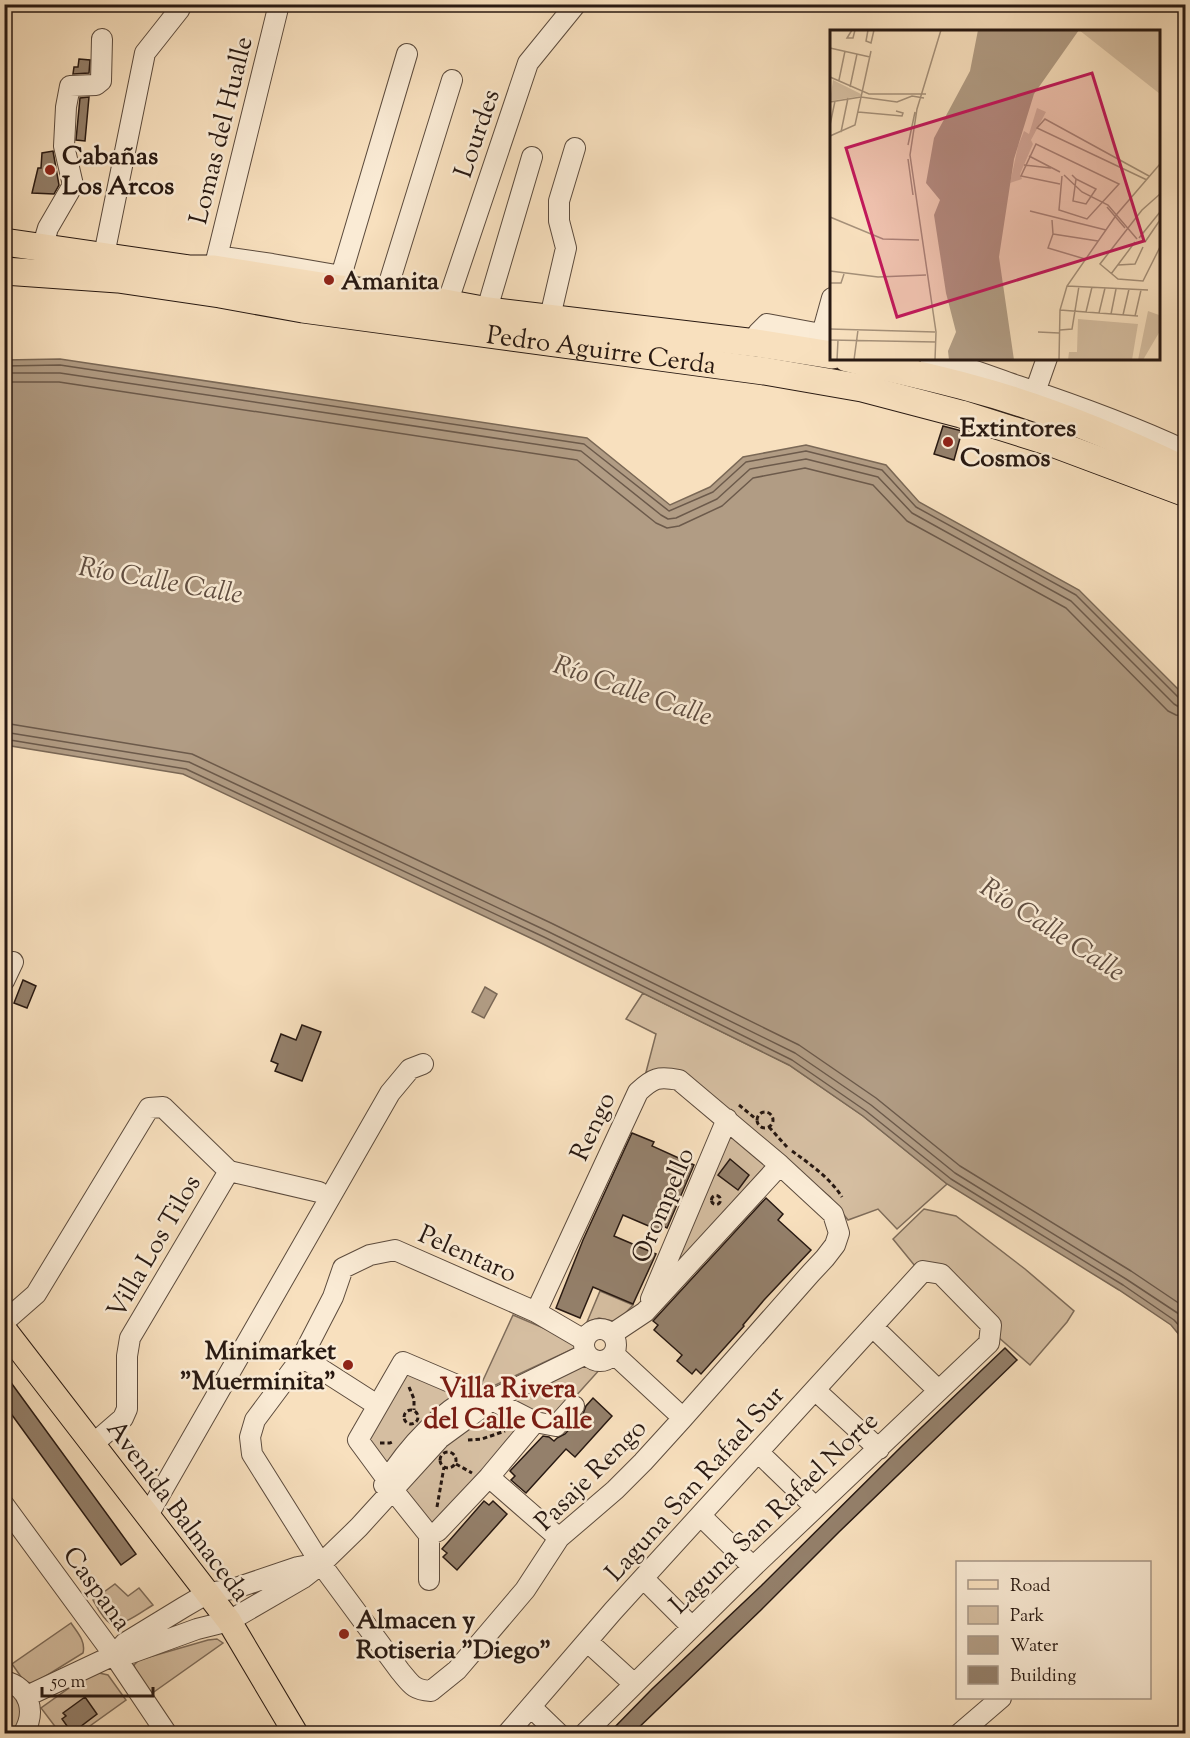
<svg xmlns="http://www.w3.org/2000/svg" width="1190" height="1738" font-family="'Sorts Mill Goudy',serif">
<rect width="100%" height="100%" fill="#f8e0be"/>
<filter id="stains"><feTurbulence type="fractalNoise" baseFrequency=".00333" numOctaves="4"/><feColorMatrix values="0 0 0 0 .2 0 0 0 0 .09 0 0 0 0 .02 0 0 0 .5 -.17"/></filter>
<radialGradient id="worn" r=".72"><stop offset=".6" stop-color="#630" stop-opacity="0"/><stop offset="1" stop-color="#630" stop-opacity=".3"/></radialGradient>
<path fill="#d5bea1" stroke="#7e6c5a" stroke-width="1.5" d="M 643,993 L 789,1065 L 863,1116 L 947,1184 L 897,1229 L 878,1209 L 848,1220 L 830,1197 L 681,1073 L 645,1076 L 656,1034 L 626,1019 Z
M 734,1137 L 768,1163 L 671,1271 L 724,1138 Z
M 924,1209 L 956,1216 L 1025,1269 L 1074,1311 L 1067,1322 L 1030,1365 L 997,1336 L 999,1329 L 915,1266 L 893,1239 Z
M 600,1291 L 633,1305 L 617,1322 L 599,1318 L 587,1322 Z
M 513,1315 L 574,1341 L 577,1347 L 489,1388 L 479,1389 Z
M 585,1362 L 602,1367 L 555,1419 L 515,1404 L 513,1399 Z
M 407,1369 L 466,1395 L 391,1470 L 366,1440 Z
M 491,1407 L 527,1423 L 429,1528 L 401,1490 L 433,1451 Z
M 115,1584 L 128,1596 L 139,1588 L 153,1605 C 144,1610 120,1629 110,1623 C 103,1619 97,1607 93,1600 Z
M 71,1623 C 77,1632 86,1641 83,1653 L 33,1684 L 24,1681 L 12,1664 Z
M 217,1639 L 223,1643 L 151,1694 L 135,1669 L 134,1665 L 139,1660 L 208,1640 Z
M 99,1673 L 108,1675 L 126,1700 L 80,1733 L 60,1733 L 41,1708 L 79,1681 Z
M 4,1691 L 16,1696 L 22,1705 L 18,1730 L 13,1733 L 5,1733 Z"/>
<path fill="#b19c84" stroke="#7a6856" stroke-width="1.5" d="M 60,359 L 587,438 L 670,505 L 710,487 L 743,457 L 806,445 L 886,465 L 919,502 L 1079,590 L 1185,696 L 1185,1342 L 1171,1325 L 1119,1290 L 947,1184 L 863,1116 L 789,1065 L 541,943 L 183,774 L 5,745 L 5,360 Z
M 485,987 L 497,994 L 484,1018 L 472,1012 Z"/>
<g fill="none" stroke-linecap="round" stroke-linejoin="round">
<path stroke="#6c5a4b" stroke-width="1.5" d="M 4,366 L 60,365 L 584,444 L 669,511 L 713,492 L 746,462 L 806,451 L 882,470 L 916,507 L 1076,595 L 1179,698 L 1186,700
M 4,373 L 60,373 L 581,451 L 661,515 L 668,519 L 676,518 L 717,499 L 750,469 L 806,459 L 878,477 L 912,513 L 1071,601 L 1174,704 L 1179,707 L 1186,708
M 4,382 L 59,382 L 577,460 L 656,523 L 667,528 L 679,526 L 722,506 L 753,478 L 805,468 L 873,485 L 907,521 L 1066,608 L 1168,711 L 1176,715 L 1186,717
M 4,723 L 192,754 L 551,923 L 799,1045 L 876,1098 L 960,1166 L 1131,1271 L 1186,1308
M 4,732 L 189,762 L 547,931 L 795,1053 L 871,1105 L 955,1173 L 1126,1279 L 1179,1314 L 1186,1321
M 4,739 L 186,769 L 544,937 L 792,1060 L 866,1111 L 951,1179 L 1123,1285 L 1174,1320 L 1186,1333"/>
</g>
<path fill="#94806b" stroke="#281912" stroke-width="1.5" d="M 79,59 L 90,60 L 89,73 L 73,74 L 74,67 L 78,67 Z
M 89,97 L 85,141 L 76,140 L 80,98 Z
M 53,151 L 59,185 L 54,194 L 32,193 L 38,168 L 41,168 L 42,153 Z
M 943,426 L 962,431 L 954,460 L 934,454 Z
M 23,980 L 36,986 L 27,1008 L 14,1003 Z
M 302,1025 L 321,1032 L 302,1081 L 275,1071 L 278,1064 L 271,1061 L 281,1034 L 296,1040 Z
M 632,1133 L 654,1142 L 652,1146 L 694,1165 L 667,1228 L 661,1225 L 658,1230 L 623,1215 L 614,1236 L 656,1254 L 633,1304 L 593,1287 L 580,1318 L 556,1308 L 583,1240 Z
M 730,1159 L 749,1175 L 738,1190 L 718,1175 Z
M 766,1198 L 783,1214 L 778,1220 L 811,1250 L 764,1300 L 743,1325 L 744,1326 L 701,1374 L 696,1369 L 692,1374 L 677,1361 L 682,1355 L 654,1330 L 658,1325 L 653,1321 Z
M 1005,1348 L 1017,1360 L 839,1532 L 761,1610 L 632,1734 L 608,1734 L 652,1689 L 761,1586 L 902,1446 Z
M 4,1373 L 136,1554 L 121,1565 L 4,1404 Z
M 593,1398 L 612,1416 L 575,1457 L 566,1449 L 526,1493 L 511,1480 L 515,1476 L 510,1471 L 543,1436 L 549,1437 L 554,1441 L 557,1438 L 565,1434 L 583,1414 L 586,1406 Z
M 484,1501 L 489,1505 L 493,1501 L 507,1514 L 457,1570 L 443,1557 L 447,1553 L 442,1549 Z
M 85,1697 L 97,1714 L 72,1733 L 62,1719 L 66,1716 L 63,1713 Z"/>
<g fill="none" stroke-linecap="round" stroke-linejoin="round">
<defs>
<path id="minor" d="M 42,248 L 48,228 L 73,185 L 64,146 L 66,107 L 70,86 L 96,85 L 101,81 L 102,39
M 104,255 L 145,53 L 179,10 L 182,4
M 223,257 L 272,264 L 336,275
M 214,269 L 279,4
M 341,276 L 407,54
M 389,283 L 452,80
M 451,292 L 528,63 L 576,4
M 490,299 L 532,157
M 550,317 L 566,248 L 559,221 L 559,201 L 575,148
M 822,334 L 832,298
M 756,343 L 758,333 L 767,324 L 832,336
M 930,358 C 960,364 989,376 1018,386 C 1075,405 1131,425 1186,451
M 1035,392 L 1047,358
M 4,981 L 13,962
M 651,1299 L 727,1119
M 536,1312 L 638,1092 C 653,1078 658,1076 679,1080 L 780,1165 L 833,1214 L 839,1233 L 835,1245 L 825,1258 L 811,1273 L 683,1418 L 643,1462 L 615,1490 L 559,1538 L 525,1590 L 457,1670 L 431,1691 C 413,1690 411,1684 400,1671 L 321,1564 L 252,1454 L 250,1437 L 255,1420 L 302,1357 L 333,1297 L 343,1268 L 370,1255 L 395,1250 L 536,1312 L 584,1340
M 4,1322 L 36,1294 L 149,1108 L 163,1107 L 229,1171 L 319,1192
M 873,1327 L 938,1390
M584 1345a16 16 0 1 1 32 0a16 16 0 1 1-32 0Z
M 612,1334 L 645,1312 L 780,1165
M 614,1354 L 683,1418
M 302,1357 L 377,1405
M 815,1390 L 879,1449
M 535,1422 L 489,1477 L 438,1531 L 429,1535 L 393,1490 L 383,1474 L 358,1440 L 403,1362 L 492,1400 L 535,1422 L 556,1426 L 574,1406
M 93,1444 L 123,1418 L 127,1409 L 127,1356 L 130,1338 L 229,1171
M 758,1452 L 815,1507
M 489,1477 L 559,1538
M 384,1485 C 407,1448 438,1414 477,1393
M 4,1505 L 114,1655 L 167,1734
M 148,1515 L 390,1093 L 410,1069 L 423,1064
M 701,1516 L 753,1567
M 643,1578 L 692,1627
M 429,1580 L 429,1535
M 588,1642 L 633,1683
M 114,1655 L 131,1653 L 197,1629 L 229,1621 L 303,1578 L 321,1564 L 359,1527 L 440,1438 L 492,1400 L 586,1354
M 4,1681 C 31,1687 36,1713 23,1734
M 27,1696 L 114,1655 L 125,1643 L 184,1607 L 208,1593 L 233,1589 L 298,1567 L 315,1564
M 531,1707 L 559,1734
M 507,1734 L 613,1611 L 923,1271 L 941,1274 L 991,1325 L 989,1343 L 753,1567 L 584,1734
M 959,1734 L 1001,1698"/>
<path id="major" d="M 4,1329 L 229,1621 L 296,1734"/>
<g id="highway">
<path d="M 4,242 L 190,269 L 214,269 L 340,289 L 423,299 L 488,311 L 756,343 L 832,355"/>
<path id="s1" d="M 4,271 L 118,279 L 220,294 L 303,309 L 764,371 L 862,388 L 961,414 L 1047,441 L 1186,493"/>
<path d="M 847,358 C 887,368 927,376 967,387 C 1043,407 1116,437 1186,471"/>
</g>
</defs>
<use href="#minor" stroke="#5c4b3d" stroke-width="22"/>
<use href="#major" stroke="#281912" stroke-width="26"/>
<use href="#highway" stroke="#281912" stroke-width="29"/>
<path stroke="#281912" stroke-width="3" stroke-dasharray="4.5 3" stroke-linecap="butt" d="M 739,1105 L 756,1119
M757 1120a8 8 0 1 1 16 0a8 8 0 1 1-16 0Z
M 769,1127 L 787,1147
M 792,1151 C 810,1164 830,1178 842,1197
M711.5 1200a4.5 4.5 0 1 1 9 0a4.5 4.5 0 1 1-9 0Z
M 409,1387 L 414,1399 L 414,1410
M 543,1392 L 559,1395
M 559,1398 L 563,1384
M404 1417a7 7 0 1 1 14 0a7 7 0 1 1-14 0Z
M 468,1440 L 482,1439 L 505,1431
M 380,1443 L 390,1443 L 394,1441
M440 1460a8 8 0 1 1 16 0a8 8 0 1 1-16 0Z
M 456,1464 L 472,1473
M 437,1507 L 444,1467"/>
<use href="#minor" stroke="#faebd5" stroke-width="20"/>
<use href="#major" stroke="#f8e0be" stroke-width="24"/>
<use href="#highway" stroke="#f8e0be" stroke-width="27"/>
</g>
<g fill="#8f2418" stroke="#faebd5" stroke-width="2">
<circle cx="50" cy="170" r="6"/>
<circle cx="329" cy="280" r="6"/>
<circle cx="948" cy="442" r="6"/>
<circle cx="348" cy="1365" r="6"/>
<circle cx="344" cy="1634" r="6"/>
</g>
<g text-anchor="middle" stroke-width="5" stroke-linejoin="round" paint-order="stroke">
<g font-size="26" fill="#281912" stroke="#faebd5">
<text transform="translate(220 130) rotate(-76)" y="9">Lomas del Hualle</text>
<text transform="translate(476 133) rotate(-71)" y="9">Lourdes</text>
<text dy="9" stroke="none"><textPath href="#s1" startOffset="603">Pedro Aguirre Cerda</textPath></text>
<text transform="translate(592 1126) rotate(-65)" y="9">Rengo</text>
<text transform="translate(662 1205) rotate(-67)" y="9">Orompello</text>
<text transform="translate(153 1246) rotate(-60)" y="9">Villa Los Tilos</text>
<text transform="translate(468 1253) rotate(24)" y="9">Pelentaro</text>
<text transform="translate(590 1474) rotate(-45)" y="9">Pasaje Rengo</text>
<text transform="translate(694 1483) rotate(-48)" y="9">Laguna San Rafael Sur</text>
<text transform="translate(179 1510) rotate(53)" y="9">Avenida Balmaceda</text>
<text transform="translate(773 1512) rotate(-44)" y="9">Laguna San Rafael Norte</text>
<text transform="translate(98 1588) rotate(54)" y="9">Caspana</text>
</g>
<g font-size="26" font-weight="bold" fill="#281912" stroke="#faebd5" text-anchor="start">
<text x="62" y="164">Cabañas<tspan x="62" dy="30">Los Arcos</tspan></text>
<text x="341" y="289">Amanita</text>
<text x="960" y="436">Extintores<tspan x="960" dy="30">Cosmos</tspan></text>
<text x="336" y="1359" text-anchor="end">Minimarket<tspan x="336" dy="30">"Muerminita"</tspan></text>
<text x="356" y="1628">Almacen y<tspan x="356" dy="30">Rotiseria "Diego"</tspan></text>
</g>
<g font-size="27" font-style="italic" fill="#5f4d40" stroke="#faebd5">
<text transform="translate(161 580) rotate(10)" y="9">Río Calle Calle</text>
<text transform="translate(633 690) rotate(19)" y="9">Río Calle Calle</text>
<text transform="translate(1053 929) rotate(33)" y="9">Río Calle Calle</text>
</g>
<g font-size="27" font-weight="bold" fill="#7a1f14" stroke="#faebd5">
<text x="508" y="1397">Villa Rivera<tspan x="508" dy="31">del Calle Calle</tspan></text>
</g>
</g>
<g transform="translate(830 30)">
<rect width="330" height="330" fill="#f8e0be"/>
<path d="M 249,0 L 330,0 L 330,64 ZM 3,50 L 31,64 L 31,66 L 0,71 ZM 207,78 L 216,82 L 201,110 L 203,114 L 190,144 L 192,149 L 180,153 L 188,116 L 194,101 L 199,104 ZM 318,281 L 329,285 L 330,282 L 330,301 L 313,330 L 308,330 ZM 248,289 L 308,294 L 302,330 L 238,330 L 239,322 L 247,322 Z" fill="#d5bea1"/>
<path d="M 148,0 L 249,0 L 204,64 L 184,129 L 169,227 L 184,330 L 119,330 L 118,321 L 126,302 L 116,263 L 104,185 L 110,170 L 96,153 L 104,108 L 140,41 Z" fill="#b19c84"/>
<path fill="none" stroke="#a59079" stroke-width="1.5" d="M 22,0 L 17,8 L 23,8 L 25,0M 38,0 L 36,11 L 41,13 L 44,0M 0,18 L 40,27M 0,47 L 39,64 L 96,64M 9,50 L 15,21M 20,57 L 27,24M 0,72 L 31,67 L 67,72 L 82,66 L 94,68M 28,82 L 72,86 L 73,83 L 66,81M 0,95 L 5,71M 11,102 L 18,68M 0,106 L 25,95 L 41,21M 78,115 L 85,82M 199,126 L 230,142M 78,129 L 83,165M 194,135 L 221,138M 234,145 L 252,162 L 278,175 L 307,209M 242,145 L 246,149 L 243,171 L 256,174 L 266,159 L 246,149M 317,150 L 207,98 L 215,89 L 319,146M 230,154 L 191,146 L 206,114 L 289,154 L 257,189 L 229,180 L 232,146M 330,164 L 312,180 L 270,234 L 288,249 L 313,251 L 330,217M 277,177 L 295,198M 200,181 L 276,200M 0,187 L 53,209 L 89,210M 222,190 L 223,204 L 218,218 L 255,229M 223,204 L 268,211M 309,208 L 330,182M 315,212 L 330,190M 288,235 L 305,234 L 313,217M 0,241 L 48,247 L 96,245M 281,244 L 305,212M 0,253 L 11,253 L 14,244M 237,256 L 318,260M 230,280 L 308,286M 256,282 L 262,257M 269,283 L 275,258M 281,284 L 286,259M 293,285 L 299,259M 305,286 L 311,260M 0,299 L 105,302M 230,300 L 242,299 L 249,256M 208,302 L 229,303M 0,310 L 106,312M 7,330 L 8,310M 24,330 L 28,300M 105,330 L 106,302 L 80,125 L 87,79 L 111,0M 229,330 L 230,280 L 237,256 L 287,184 L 330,134"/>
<path fill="#c2185b" fill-opacity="0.15" stroke="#c2185b" stroke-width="3" d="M 262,43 L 314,211 L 67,287 L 16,118 Z"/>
<rect width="330" height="330" fill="none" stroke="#281912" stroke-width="3"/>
</g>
<rect width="1190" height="1738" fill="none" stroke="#f8e0be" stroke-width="24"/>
<rect x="6" y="6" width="1178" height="1726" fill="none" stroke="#281912" stroke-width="3"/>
<rect x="12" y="12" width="1166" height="1714" fill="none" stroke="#281912" stroke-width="1.5"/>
<rect x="956" y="1561" width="195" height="138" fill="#faebd5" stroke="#a69787" stroke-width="1.5"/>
<rect x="968" y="1580" width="30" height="9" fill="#f8e0be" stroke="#a69787" stroke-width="1.5"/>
<text x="1010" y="1591" font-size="18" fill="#281912">Road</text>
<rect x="968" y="1606" width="30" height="18" fill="#d5bea1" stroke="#a69787" stroke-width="1.5"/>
<text x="1010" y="1621" font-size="18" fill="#281912">Park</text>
<rect x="968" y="1636" width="30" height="18" fill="#b19c84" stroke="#a69787" stroke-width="1.5"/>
<text x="1010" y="1651" font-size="18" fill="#281912">Water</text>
<rect x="968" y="1666" width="30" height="18" fill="#94806b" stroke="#a69787" stroke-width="1.5"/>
<text x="1010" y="1681" font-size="18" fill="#281912">Building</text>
<path d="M42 1687v9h111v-9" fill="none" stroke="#281912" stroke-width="3"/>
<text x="51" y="1687" font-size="18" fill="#281912" stroke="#faebd5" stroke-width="4.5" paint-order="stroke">50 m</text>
<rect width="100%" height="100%" filter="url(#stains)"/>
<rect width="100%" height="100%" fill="url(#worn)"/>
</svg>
